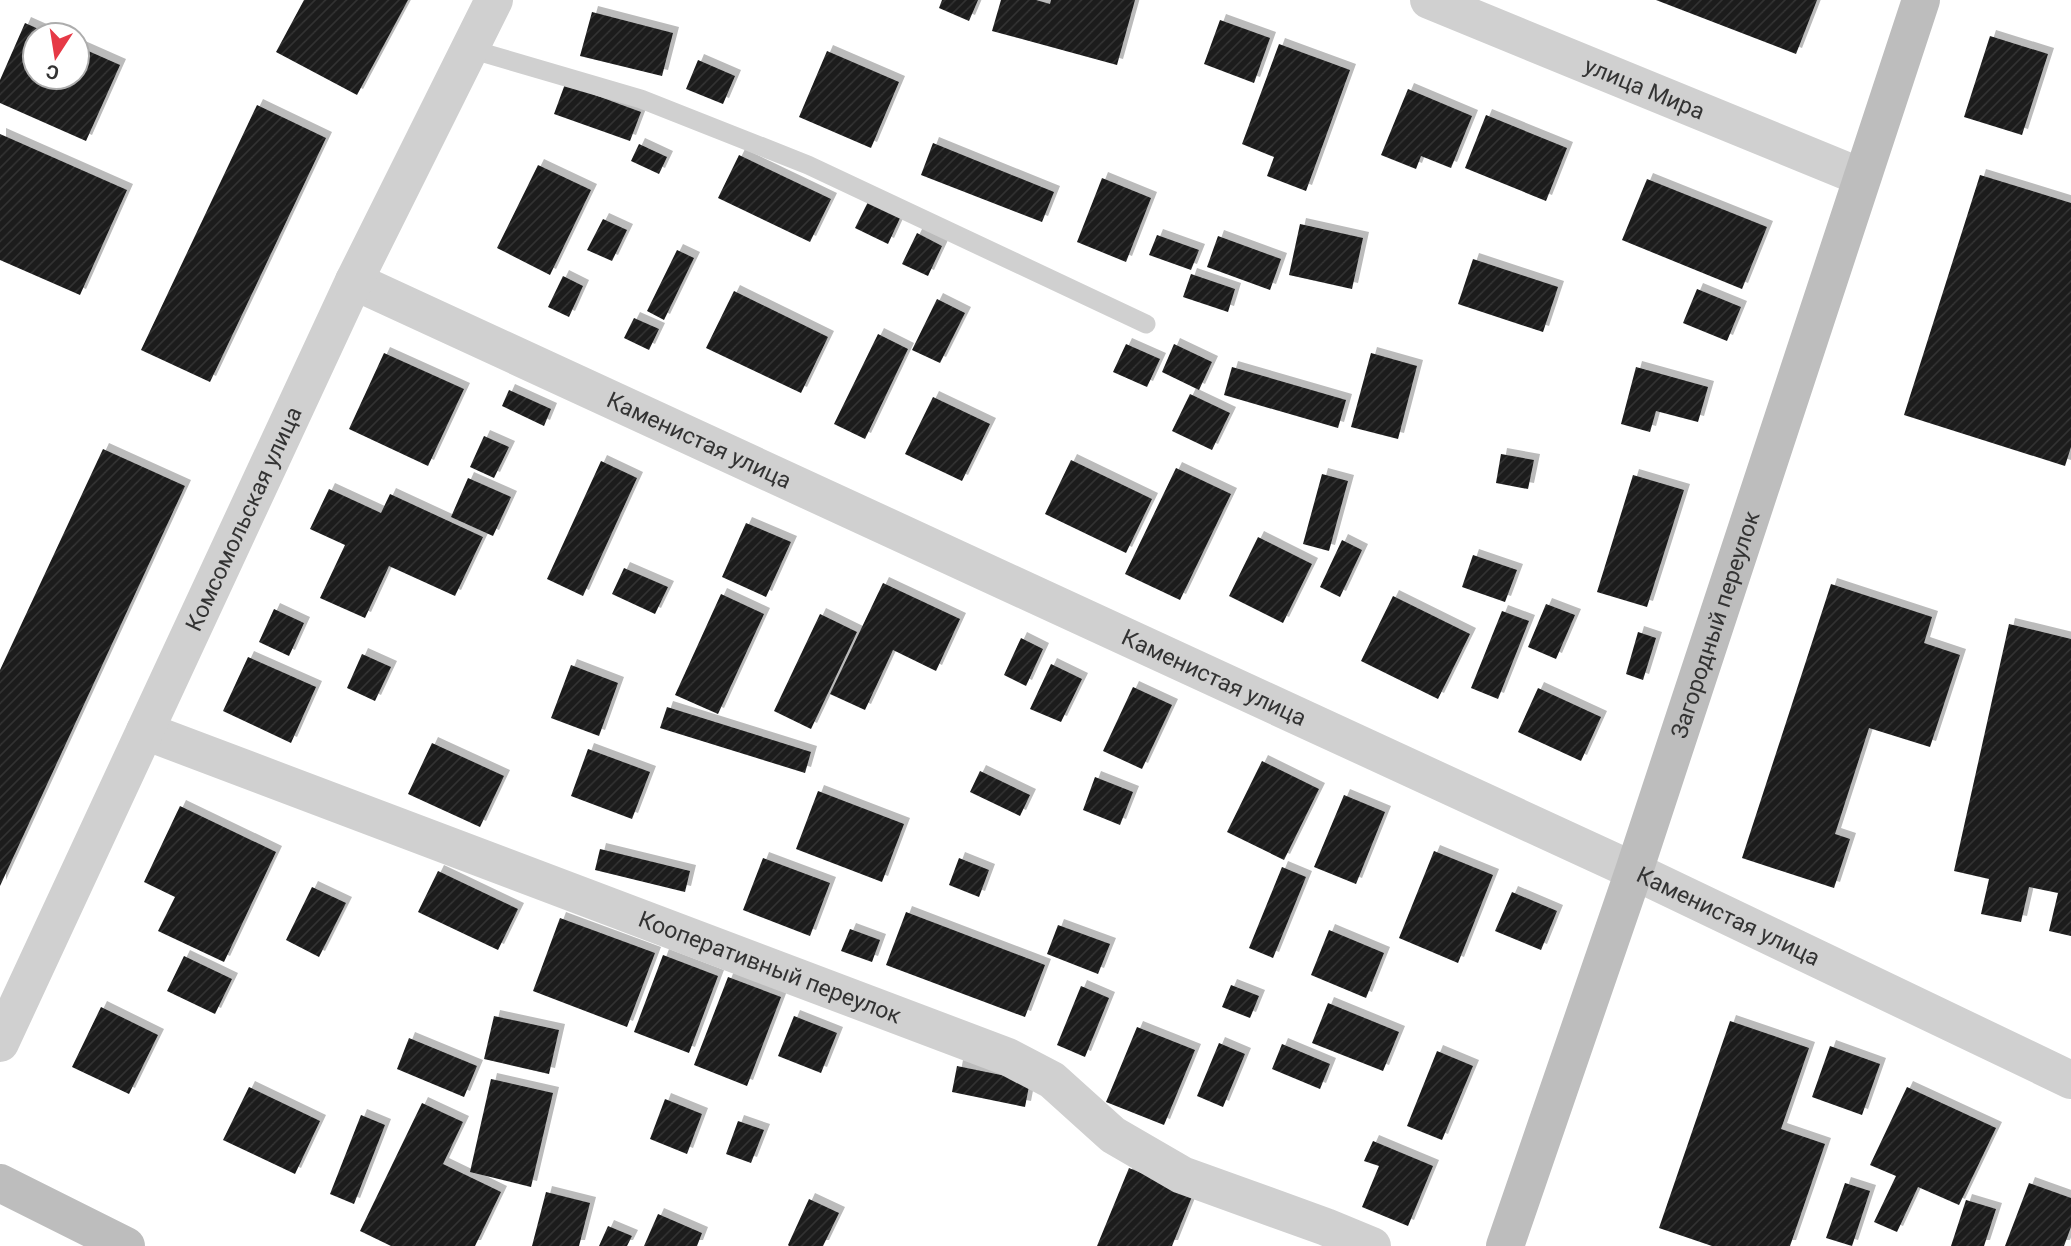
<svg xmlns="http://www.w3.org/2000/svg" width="2071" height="1246" font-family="Roboto,sans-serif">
<defs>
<pattern id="building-hatch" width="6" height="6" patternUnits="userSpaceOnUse" patternTransform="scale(1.75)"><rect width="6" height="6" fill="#1a1a1a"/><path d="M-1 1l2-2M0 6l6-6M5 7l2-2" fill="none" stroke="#333"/></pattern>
<filter id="shadow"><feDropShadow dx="6" dy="-6" stdDeviation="0" flood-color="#0004"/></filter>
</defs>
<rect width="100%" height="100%" fill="#fff"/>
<path fill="url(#building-hatch)" filter="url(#shadow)" d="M 304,0 L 408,0 L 357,95 L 276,52 Z
M 942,0 L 978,0 L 969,21 L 939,8 Z
M 1001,0 L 1036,0 L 1050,4 L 1051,0 L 1135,0 L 1117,65 L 992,31 Z
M 1656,0 L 1817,0 L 1796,54 Z
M 592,12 L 673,33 L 662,76 L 580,56 Z
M 1220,20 L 1270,38 L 1254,83 L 1204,64 Z
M 25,23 L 52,35 L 35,35 L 35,77 L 77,77 L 77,46 L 120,65 L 86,141 L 0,103 L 0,80 Z
M 1990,36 L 2048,54 L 2022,135 L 1964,117 Z
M 1279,44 L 1350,70 L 1306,191 L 1267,176 L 1274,157 L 1242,144 Z
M 827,51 L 899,82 L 871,148 L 799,117 Z
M 698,60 L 735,76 L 723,104 L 686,89 Z
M 565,84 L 641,112 L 630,141 L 554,114 Z
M 1408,89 L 1472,116 L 1451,168 L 1421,156 L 1416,169 L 1381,155 Z
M 257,105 L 326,138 L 210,382 L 141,350 Z
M 1486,115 L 1567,148 L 1546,201 L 1465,168 Z
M 0,134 L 127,190 L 80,295 L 0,260 Z
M 933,143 L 1054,192 L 1042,222 L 921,175 Z
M 639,144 L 667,157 L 659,174 L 631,161 Z
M 739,155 L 831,199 L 810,242 L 718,198 Z
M 538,165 L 591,190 L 550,275 L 497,248 Z
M 1980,175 L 2071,203 L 2071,447 L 2065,466 L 1904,415 Z
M 1102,178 L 1151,198 L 1126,262 L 1077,242 Z
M 1647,179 L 1767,227 L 1742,289 L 1622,240 Z
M 868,202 L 900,218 L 888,244 L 855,228 Z
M 603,219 L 627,230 L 612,261 L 587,250 Z
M 1300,224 L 1363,238 L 1352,289 L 1289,275 Z
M 917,233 L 942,246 L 928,276 L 902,264 Z
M 1157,235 L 1199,250 L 1191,270 L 1149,255 Z
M 1218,236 L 1281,259 L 1270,290 L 1207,267 Z
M 677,250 L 694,258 L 664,320 L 647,311 Z
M 1473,259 L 1558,287 L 1543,332 L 1458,304 Z
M 1191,274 L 1235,289 L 1228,312 L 1183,297 Z
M 563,276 L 583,286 L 569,317 L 548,307 Z
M 1697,289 L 1741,307 L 1727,341 L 1683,323 Z
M 734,291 L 828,337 L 801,393 L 706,348 Z
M 937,299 L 965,313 L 940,363 L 912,350 Z
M 634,318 L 659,329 L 649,350 L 624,338 Z
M 878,334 L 908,349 L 865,439 L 834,424 Z
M 1126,344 L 1160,359 L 1147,387 L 1113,372 Z
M 1174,344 L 1212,362 L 1199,390 L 1162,372 Z
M 384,353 L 464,389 L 428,466 L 349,429 Z
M 1371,353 L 1417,366 L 1398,439 L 1351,427 Z
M 1232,367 L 1346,400 L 1338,428 L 1224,395 Z
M 1636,367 L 1708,387 L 1698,422 L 1656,411 L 1650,432 L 1621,424 Z
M 509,390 L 551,409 L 544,426 L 502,406 Z
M 1190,394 L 1230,413 L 1212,450 L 1172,431 Z
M 933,397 L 990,424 L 962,481 L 905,454 Z
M 484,436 L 509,447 L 494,478 L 470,467 Z
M 103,449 L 185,486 L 0,886 L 0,670 Z
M 1501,454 L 1534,460 L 1528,489 L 1496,483 Z
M 1071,460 L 1152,499 L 1126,553 L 1045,514 Z
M 601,461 L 637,478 L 583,596 L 547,579 Z
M 1176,468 L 1231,494 L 1180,600 L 1125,574 Z
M 1322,474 L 1348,481 L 1329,551 L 1303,544 Z
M 1633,475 L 1684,490 L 1647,607 L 1597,592 Z
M 468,478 L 511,497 L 493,536 L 451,517 Z
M 329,489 L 381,513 L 390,494 L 483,537 L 455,596 L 389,566 L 365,618 L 320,598 L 345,545 L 310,529 Z
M 746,523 L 791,542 L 766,597 L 722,577 Z
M 1258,537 L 1312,564 L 1283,623 L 1229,596 Z
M 1342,540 L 1362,550 L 1340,597 L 1320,587 Z
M 1473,555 L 1517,570 L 1505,602 L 1462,587 Z
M 624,568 L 668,587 L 655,614 L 612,594 Z
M 883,583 L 960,619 L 936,671 L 893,650 L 865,710 L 830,694 Z
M 1831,584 L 1932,617 L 1924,643 L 1960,655 L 1930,747 L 1869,728 L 1835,834 L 1850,839 L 1834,888 L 1742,858 Z
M 721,594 L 764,614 L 718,714 L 675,695 Z
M 1393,596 L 1470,634 L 1438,699 L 1361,661 Z
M 1546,604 L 1575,615 L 1556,659 L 1528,647 Z
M 274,609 L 304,623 L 289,656 L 259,642 Z
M 1502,611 L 1529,621 L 1498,699 L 1471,688 Z
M 820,614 L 857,632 L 811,729 L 774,711 Z
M 2009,624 L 2071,639 L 2071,936 L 2049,931 L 2058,893 L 2029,887 L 2021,922 L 1981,914 L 1989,879 L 1954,871 Z
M 1638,632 L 1656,638 L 1643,680 L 1626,674 Z
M 1021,638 L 1043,649 L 1026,686 L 1004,675 Z
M 362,654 L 391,667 L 375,701 L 347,688 Z
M 248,657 L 316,687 L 291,743 L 223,711 Z
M 1051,664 L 1082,679 L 1061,722 L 1030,709 Z
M 571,665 L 618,683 L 599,736 L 551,718 Z
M 1133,687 L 1172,705 L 1142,769 L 1103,751 Z
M 1538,688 L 1601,717 L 1581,761 L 1518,732 Z
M 667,707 L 811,752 L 805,773 L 660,728 Z
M 432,743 L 504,776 L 480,827 L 408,794 Z
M 588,749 L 650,772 L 632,819 L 571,796 Z
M 1262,761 L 1319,789 L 1284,860 L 1227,832 Z
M 980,771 L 1030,795 L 1020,816 L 970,792 Z
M 1095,777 L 1133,792 L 1120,825 L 1083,810 Z
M 818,791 L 904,824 L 882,882 L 796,849 Z
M 1344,795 L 1385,812 L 1356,884 L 1314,867 Z
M 180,806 L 276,852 L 224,962 L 158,931 L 175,897 L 144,882 Z
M 600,849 L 690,871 L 685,892 L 595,870 Z
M 1434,851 L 1493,875 L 1458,963 L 1399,938 Z
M 763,858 L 830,883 L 810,936 L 743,910 Z
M 959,858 L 989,870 L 979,897 L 949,885 Z
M 1282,867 L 1306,877 L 1273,958 L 1249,948 Z
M 438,871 L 518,909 L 498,950 L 418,912 Z
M 312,887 L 346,903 L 319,957 L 286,940 Z
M 1512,892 L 1557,911 L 1541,950 L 1495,931 Z
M 906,912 L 1045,965 L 1025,1017 L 886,965 Z
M 560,918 L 655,953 L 627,1027 L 533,991 Z
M 1058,925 L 1110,944 L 1098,974 L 1047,954 Z
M 850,929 L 880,940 L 872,962 L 841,951 Z
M 1329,930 L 1384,953 L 1366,998 L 1311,975 Z
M 663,955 L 718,976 L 689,1053 L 634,1032 Z
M 184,956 L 232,979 L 215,1014 L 167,991 Z
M 728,977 L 781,997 L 747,1086 L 694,1065 Z
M 1231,985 L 1259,996 L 1250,1018 L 1222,1007 Z
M 1081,986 L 1109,998 L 1085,1057 L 1057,1045 Z
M 1328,1003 L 1399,1032 L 1383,1071 L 1312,1043 Z
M 101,1007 L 158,1035 L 129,1094 L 72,1067 Z
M 494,1016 L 559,1030 L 549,1074 L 484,1059 Z
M 794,1016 L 837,1033 L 821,1073 L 778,1056 Z
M 1730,1021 L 1809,1048 L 1781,1129 L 1825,1144 L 1790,1246 L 1712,1246 L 1659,1228 Z
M 1137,1027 L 1195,1050 L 1164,1125 L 1106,1102 Z
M 409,1038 L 477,1066 L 464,1097 L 397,1069 Z
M 1219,1043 L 1245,1054 L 1223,1107 L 1197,1096 Z
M 1282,1044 L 1330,1064 L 1320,1089 L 1272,1069 Z
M 1830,1046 L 1880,1064 L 1862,1115 L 1812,1097 Z
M 1437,1051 L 1473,1066 L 1442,1140 L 1407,1126 Z
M 957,1066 L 1030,1081 L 1025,1107 L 952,1092 Z
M 491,1079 L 553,1093 L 531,1187 L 470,1172 Z
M 249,1087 L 320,1121 L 295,1174 L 223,1140 Z
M 1907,1087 L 1996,1128 L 1959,1205 L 1918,1187 L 1897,1232 L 1874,1222 L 1896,1176 L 1870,1165 Z
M 665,1099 L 702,1114 L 687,1154 L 650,1139 Z
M 422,1103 L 463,1122 L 443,1164 L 501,1192 L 475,1246 L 391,1246 L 360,1231 Z
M 361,1115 L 385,1125 L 354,1204 L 330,1194 Z
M 738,1121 L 764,1130 L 751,1163 L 726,1154 Z
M 1373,1141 L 1433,1166 L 1408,1226 L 1362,1207 L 1379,1166 L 1364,1161 Z
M 1129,1168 L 1193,1194 L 1172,1246 L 1097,1246 Z
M 1845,1183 L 1870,1191 L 1852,1246 L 1826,1238 Z
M 2029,1183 L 2071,1198 L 2071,1227 L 2064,1246 L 2005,1246 Z
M 546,1192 L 590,1203 L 579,1246 L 532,1246 Z
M 809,1199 L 839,1213 L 823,1246 L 789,1246 L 788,1245 Z
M 1966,1200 L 1996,1209 L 1984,1246 L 1951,1246 Z
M 658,1214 L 702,1233 L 697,1246 L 644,1246 Z
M 608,1226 L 632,1236 L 627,1246 L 599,1246 Z"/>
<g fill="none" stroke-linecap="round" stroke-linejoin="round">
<path stroke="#d0d0d0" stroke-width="19" d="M 470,49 L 641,99 L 808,165 L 1146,324"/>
<g stroke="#d0d0d0" stroke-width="38">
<path id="s1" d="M 1429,0 L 1861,177"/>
<path id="s2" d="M 354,281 L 1634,871 L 2071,1080"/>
<path id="s3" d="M 145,731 L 1008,1057 L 1052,1080 L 1113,1135 L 1182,1175 L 1326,1227 L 1372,1246"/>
<path id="s4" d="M 0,1043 L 354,281 L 494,0"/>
</g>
<g stroke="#bdbdbd" stroke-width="38">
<path d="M 0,1183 L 126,1246"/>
<path id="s5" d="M 1505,1246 L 1634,871 L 1921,0"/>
</g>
</g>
<g text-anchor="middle" stroke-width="7" stroke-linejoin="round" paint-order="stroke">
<g font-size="23" fill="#333" stroke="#fff">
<text dy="8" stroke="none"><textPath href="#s1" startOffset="233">улица Мира</textPath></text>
<text dy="8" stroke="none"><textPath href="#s2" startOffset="380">Каменистая улица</textPath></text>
<text dy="8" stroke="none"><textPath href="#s4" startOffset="578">Комсомольская улица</textPath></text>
<text dy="8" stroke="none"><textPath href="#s5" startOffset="656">Загородный переулок</textPath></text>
<text dy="8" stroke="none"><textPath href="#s2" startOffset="947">Каменистая улица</textPath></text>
<text dy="8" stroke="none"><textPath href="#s2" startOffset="1514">Каменистая улица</textPath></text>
<text dy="8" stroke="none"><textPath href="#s3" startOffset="668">Кооперативный переулок</textPath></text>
</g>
</g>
<g transform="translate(56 56) rotate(192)"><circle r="33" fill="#ffffff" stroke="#adadad" stroke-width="2"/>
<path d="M0-5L12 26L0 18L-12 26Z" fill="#e63946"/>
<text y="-10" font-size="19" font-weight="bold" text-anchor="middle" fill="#333333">С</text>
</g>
</svg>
